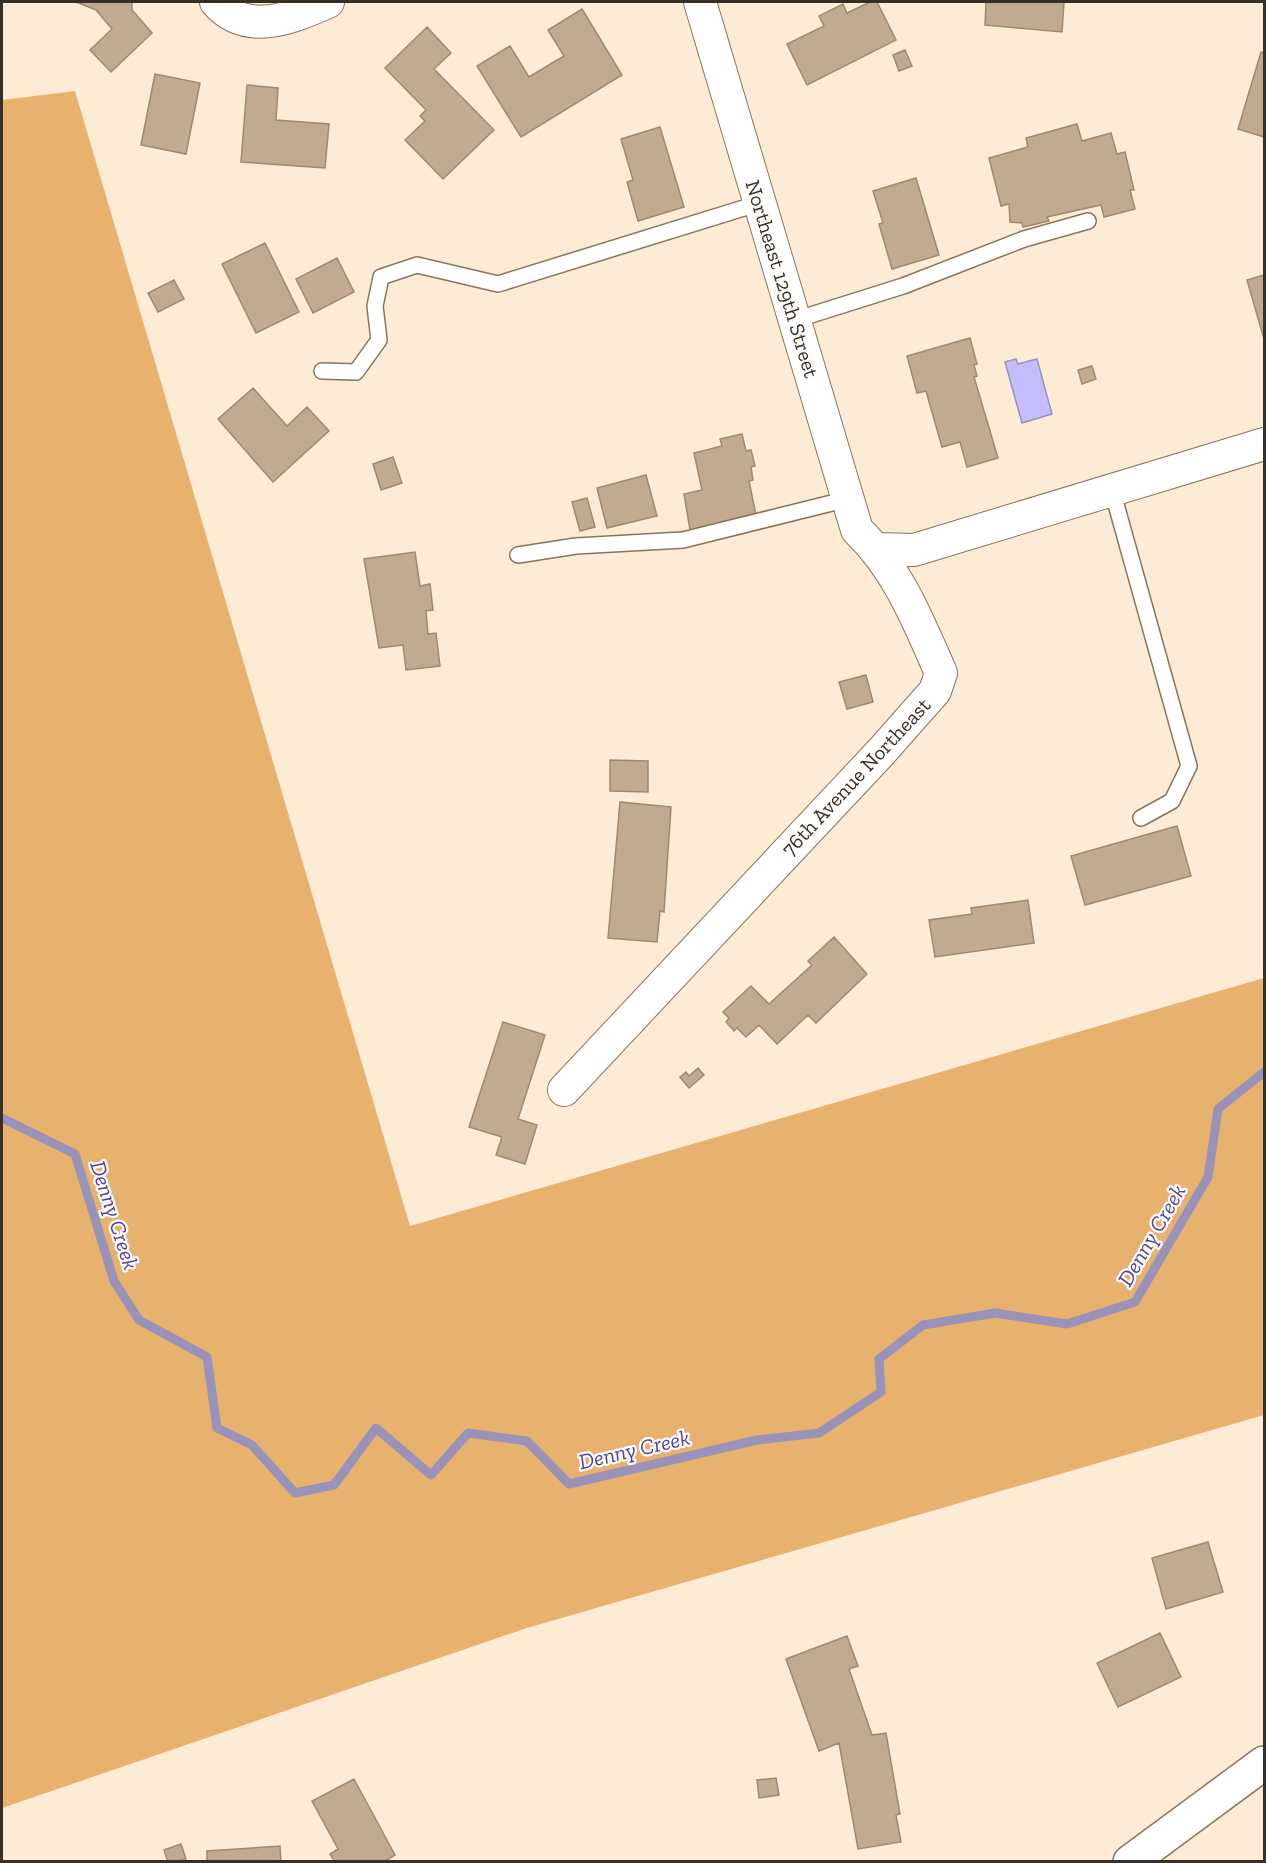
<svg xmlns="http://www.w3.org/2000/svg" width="1266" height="1863" font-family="'Zilla Slab',serif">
<rect width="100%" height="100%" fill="#feebd5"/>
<path fill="#e7b26e" d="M 75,91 L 410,1226 L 1264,978 L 1264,1415 L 527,1628 L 2,1808 L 2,100 Z"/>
<path fill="#c3befb" stroke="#9993ba" stroke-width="1.5" d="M 1016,359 L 1018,364 L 1037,359 L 1052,414 L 1022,423 L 1005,362 Z"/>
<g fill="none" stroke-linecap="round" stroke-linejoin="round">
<path stroke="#9993ba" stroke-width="9" d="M 2,1118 L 75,1154 L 114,1281 L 139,1320 L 207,1357 L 217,1428 L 252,1445 L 295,1493 L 334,1485 L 376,1428 L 431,1475 L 468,1433 L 527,1441 L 569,1484 L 757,1440 L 819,1433 L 881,1392 L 879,1359 L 923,1325 L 995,1313 L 1067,1324 L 1135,1302 L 1208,1177 L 1218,1109 L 1264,1072"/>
</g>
<path fill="#c1aa8f" stroke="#9f8a70" stroke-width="1.5" d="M 76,2 L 132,2 L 132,10 L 152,33 L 111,72 L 90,50 L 112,29 L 96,10 Z
M 870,2 L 877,2 L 896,40 L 807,85 L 787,44 L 824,26 L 819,16 L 843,4 L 847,13 Z
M 986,2 L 1064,2 L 1062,32 L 985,25 Z
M 582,9 L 622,75 L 521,137 L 477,66 L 510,46 L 529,77 L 564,56 L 548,30 Z
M 427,27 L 451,53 L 434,69 L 494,130 L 443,179 L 405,140 L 425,121 L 420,116 L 426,110 L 385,68 Z
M 905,50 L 912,66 L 899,71 L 893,55 Z
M 1261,52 L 1264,53 L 1264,137 L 1238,129 Z
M 155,74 L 200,83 L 186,154 L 141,145 Z
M 247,85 L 278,88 L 276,120 L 329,124 L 325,168 L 241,162 Z
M 1077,124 L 1082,141 L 1111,133 L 1117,154 L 1125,152 L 1134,190 L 1130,190 L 1135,209 L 1104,217 L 1101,205 L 1047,217 L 1049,221 L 1023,227 L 1022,223 L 1010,222 L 1009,204 L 1001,206 L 989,158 L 1028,147 L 1026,138 Z
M 660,127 L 684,207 L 638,221 L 627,182 L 633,180 L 621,139 Z
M 916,178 L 939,255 L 892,269 L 879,224 L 883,223 L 873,191 Z
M 265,243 L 299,312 L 256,333 L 222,264 Z
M 337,258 L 354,292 L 313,313 L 296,279 Z
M 1264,275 L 1264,339 L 1247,280 Z
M 174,280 L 184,299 L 158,312 L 148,293 Z
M 970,338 L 977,364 L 974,365 L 977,376 L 974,377 L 998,458 L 967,467 L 960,442 L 942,447 L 926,391 L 917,393 L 907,356 Z
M 1092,366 L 1096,379 L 1082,384 L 1078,370 Z
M 253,388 L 287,426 L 307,407 L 329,431 L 273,482 L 218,419 Z
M 742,434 L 746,451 L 751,450 L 755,466 L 751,467 L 753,480 L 749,481 L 756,515 L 690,530 L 684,494 L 702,490 L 694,453 L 722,446 L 720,439 Z
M 393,457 L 402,483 L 381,490 L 373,464 Z
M 646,475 L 657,516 L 607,528 L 597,488 Z
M 587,498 L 595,527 L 580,531 L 572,502 Z
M 415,552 L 420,586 L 430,584 L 433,610 L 426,611 L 428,634 L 436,633 L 440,666 L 406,670 L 403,645 L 379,648 L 364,559 Z
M 866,675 L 873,702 L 847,709 L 839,682 Z
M 610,760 L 648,761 L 648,792 L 610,791 Z
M 620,802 L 671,807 L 664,912 L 660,911 L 657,942 L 608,938 Z
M 1177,826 L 1191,876 L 1085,905 L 1071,856 Z
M 1028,900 L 1034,943 L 935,957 L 929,920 L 972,914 L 971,908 Z
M 834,937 L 867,974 L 816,1023 L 808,1015 L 777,1044 L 759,1025 L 746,1037 L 737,1028 L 734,1031 L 726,1022 L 729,1018 L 723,1012 L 751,986 L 769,1004 L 812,965 L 808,961 Z
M 503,1022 L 545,1035 L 518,1119 L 537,1125 L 525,1164 L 496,1155 L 502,1137 L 469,1127 Z
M 698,1068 L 704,1075 L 689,1088 L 680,1077 L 686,1072 L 689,1076 Z
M 1208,1542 L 1223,1592 L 1166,1609 L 1152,1558 Z
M 1160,1633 L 1181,1677 L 1118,1707 L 1097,1663 Z
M 847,1636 L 858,1666 L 849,1669 L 872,1735 L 886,1733 L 900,1814 L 896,1815 L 901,1842 L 858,1849 L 839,1743 L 819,1751 L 786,1659 Z
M 776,1778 L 779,1795 L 759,1798 L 757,1780 Z
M 354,1779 L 395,1855 L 384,1862 L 335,1862 L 330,1854 L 338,1849 L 312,1801 Z
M 181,1844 L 186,1859 L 168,1862 L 164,1850 Z
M 280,1846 L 281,1862 L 207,1862 L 207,1851 Z"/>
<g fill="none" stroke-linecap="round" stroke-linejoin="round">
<defs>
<path id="lane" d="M 795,320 L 903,286 L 1024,239 L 1088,221
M 322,371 L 356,372 L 379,340 L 375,306 L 381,277 L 417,265 L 498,284 L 760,203
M 1112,490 L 1189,766 L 1172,801 L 1141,818
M 518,555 L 576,546 L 683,540 L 848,499"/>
<path id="street" d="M 216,2 C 247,37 291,18 328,2
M 877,549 L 914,550 L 1264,444
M 564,1090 L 882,751 L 935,691 L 941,673 C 919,623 898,569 857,530 L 700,2"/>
<path id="secondary" d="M 1130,1862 L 1264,1763"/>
</defs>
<use href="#lane" stroke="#8a755c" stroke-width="18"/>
<use href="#street" stroke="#8a755c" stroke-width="34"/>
<use href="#secondary" stroke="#8a755c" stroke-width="36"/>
<use href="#lane" stroke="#fff" stroke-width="15"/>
<use href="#street" stroke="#fff" stroke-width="32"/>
<use href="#secondary" stroke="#fff" stroke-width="33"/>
</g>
<g text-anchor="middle" stroke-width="4.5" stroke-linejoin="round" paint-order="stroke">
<g font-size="21" fill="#382f24" stroke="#fcfcfc">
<text transform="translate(782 279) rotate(73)" y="7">Northeast 129th Street</text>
<text transform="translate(856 777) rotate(-47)" y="7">76th Avenue Northeast</text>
</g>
<g font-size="22" font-style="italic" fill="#514197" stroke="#fcfcfc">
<text transform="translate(115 1215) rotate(72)" y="8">Denny Creek</text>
<text transform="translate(1151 1235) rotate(-60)" y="8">Denny Creek</text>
<text transform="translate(634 1449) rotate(-13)" y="8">Denny Creek</text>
</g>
</g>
<rect width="1266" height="1863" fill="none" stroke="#382f24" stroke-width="6"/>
</svg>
